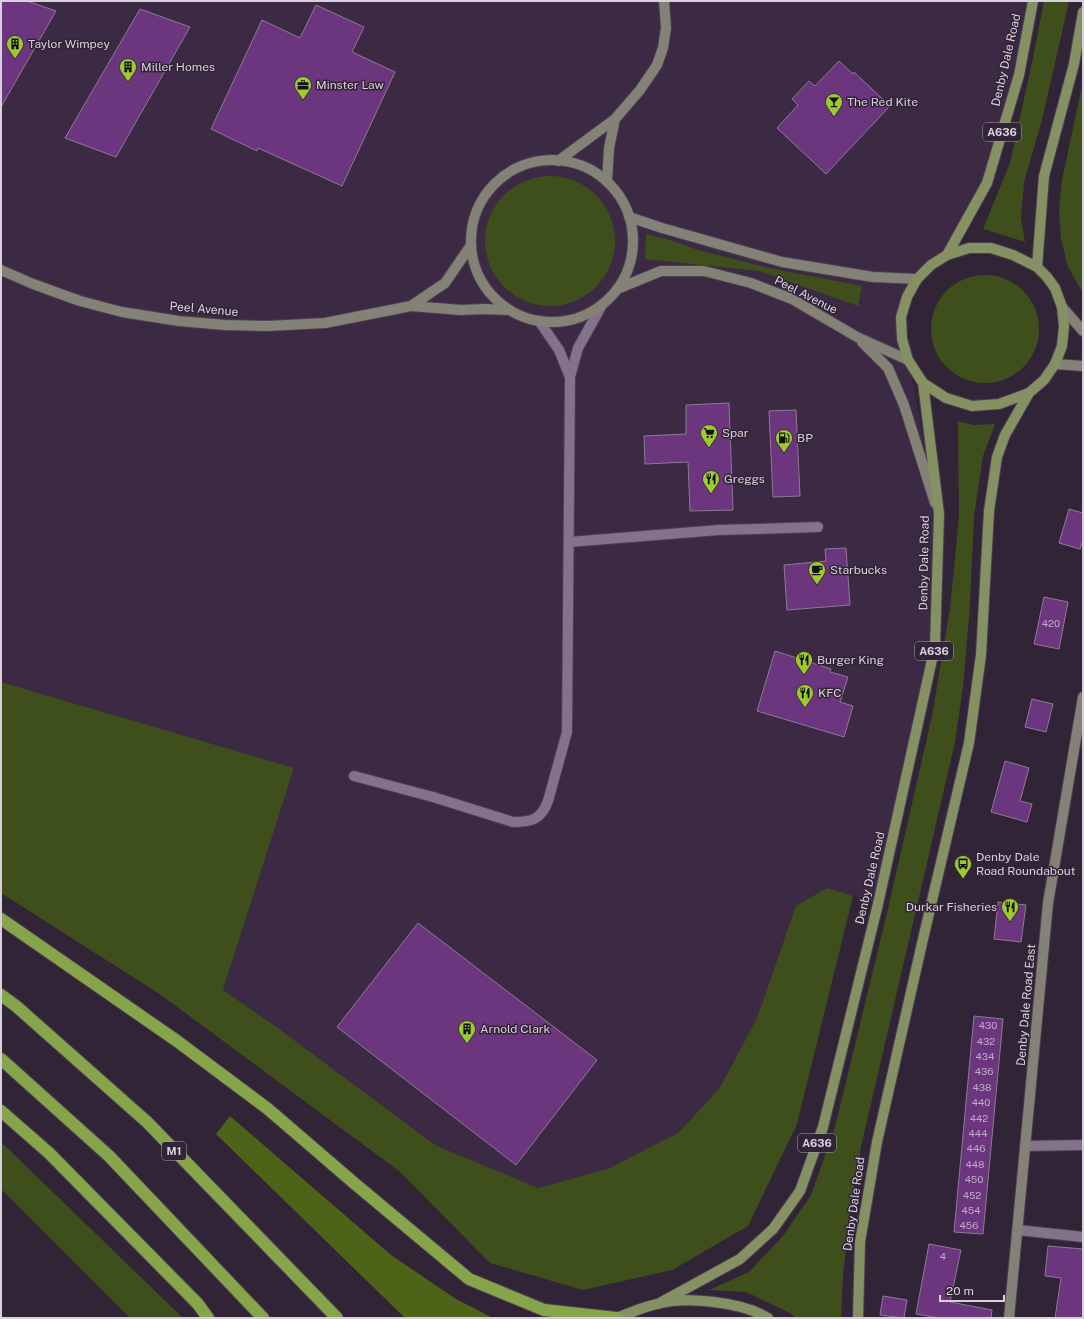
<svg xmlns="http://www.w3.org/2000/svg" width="1084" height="1319" font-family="'Public Sans',sans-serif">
<rect width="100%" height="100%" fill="#322437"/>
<path fill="#3c2943" d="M 1,1 L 1033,1 L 987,183 L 947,255 L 917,279 L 901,317 L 908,360 L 939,514 L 935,646 L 878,904 L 827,888 L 797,906 L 757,1018 L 719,1089 L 678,1133 L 607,1169 L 538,1188 L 435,1145 L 223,990 L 294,768 L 1,682 Z"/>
<path fill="#3e4f1b" d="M 1044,1 L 1069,1 L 1042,120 L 1024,182 L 1021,218 L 1025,242 L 983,229 L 1010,163 L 1033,58 Z
M 1083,81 L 1083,293 L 1068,267 L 1061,239 L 1059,210 L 1062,180 Z
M485 241a65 65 0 1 1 130 0a65 65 0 1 1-130 0Z
M 646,234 L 667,239 L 698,250 L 769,268 L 862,286 L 858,306 L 759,271 L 645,259 Z
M931 329a54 54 0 1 1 108 0a54 54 0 1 1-108 0Z
M 958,421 L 973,425 L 995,424 L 983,456 L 974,516 L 970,605 L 963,687 L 955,742 L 861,1147 L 849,1218 L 843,1276 L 841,1318 L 796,1318 L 790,1313 L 746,1292 L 709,1290 L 749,1272 L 783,1236 L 811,1195 L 834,1131 L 887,913 L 932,716 L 950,609 L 959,517 Z
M 1,682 L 294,768 L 223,990 L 279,1029 L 435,1145 L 538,1188 L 607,1169 L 678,1133 L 719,1089 L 757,1018 L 796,906 L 827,888 L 853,896 L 797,1124 L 748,1226 L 672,1270 L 583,1290 L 490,1263 L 399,1171 L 161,995 L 1,893 Z
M 1,1142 L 183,1318 L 130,1318 L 1,1189 Z"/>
<path fill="#4d6318" d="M 230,1116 L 391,1255 L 456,1299 L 493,1318 L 405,1318 L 216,1134 Z"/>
<path fill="#6c367f" stroke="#8c7b92" d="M 1,1 L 27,1 L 56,11 L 1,107 Z
M 316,5 L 364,27 L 352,52 L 395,72 L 342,186 L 258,148 L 257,151 L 211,129 L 262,20 L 300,38 Z
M 140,9 L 190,27 L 116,157 L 65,138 Z
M 839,61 L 853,74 L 854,72 L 890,106 L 826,174 L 777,128 L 798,105 L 792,99 L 809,81 L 815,86 Z
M 729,403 L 733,510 L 690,511 L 688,462 L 645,464 L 644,436 L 686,434 L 686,405 Z
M 796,410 L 800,496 L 773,497 L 769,411 Z
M 1069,509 L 1083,513 L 1083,540 L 1080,549 L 1059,543 Z
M 846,548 L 850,605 L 787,610 L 784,565 L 826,561 L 825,549 Z
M 1044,597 L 1068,602 L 1059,649 L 1034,644 Z
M 775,651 L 831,669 L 830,672 L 848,677 L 840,702 L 853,706 L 844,737 L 757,711 Z
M 1032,699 L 1053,704 L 1046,732 L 1025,727 Z
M 1005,761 L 1029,768 L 1020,801 L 1032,804 L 1027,822 L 991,812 Z
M 998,902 L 1026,905 L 1021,942 L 994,939 Z
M 418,923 L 597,1060 L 516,1165 L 337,1027 Z
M 974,1016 L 1003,1019 L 983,1234 L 954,1232 Z
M 929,1244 L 961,1250 L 950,1302 L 992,1310 L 991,1318 L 939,1318 L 916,1314 Z
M 1048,1246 L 1083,1249 L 1083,1318 L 1055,1318 L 1061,1278 L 1045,1276 Z
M 883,1296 L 907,1300 L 904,1318 L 880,1315 Z"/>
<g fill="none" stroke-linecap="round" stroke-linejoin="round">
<defs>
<path id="street" d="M 539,321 L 559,350 L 570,377
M 569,542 L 719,530 L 818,527
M 354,776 L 433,797 L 513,822 C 531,822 541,820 548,801 L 567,732 L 570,377 L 578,348 L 602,305
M 1026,1146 L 1083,1145
M 1018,1230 L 1083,1237"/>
<path id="secondary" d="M471 241a81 81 0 1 1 162 0a81 81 0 1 1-162 0Z
M 558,161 L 615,119 L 640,90 L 657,65 L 663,48 L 666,28 L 664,1
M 607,182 L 609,148 L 615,119
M 629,217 L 662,228 L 782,262 L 873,277 L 917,279
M 1,270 L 33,284 L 80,301 L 122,312 L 179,321 L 225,325 L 267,326 L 325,323 L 411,306 L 461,310 L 484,309 L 510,310
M 617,289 L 661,271 L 704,271 L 751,283 L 792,299 L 857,337 L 908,360
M 411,306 L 445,283 L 471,245
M 1062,307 L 1083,331
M 862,342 L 888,368 L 904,405 L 935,503
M 1055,364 L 1083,366
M 1009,1318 L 1048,903 L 1083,697"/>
<path id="primary" d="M 947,255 L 987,183 L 1019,75 L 1033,1
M 1037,267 L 1044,176 L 1074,64 L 1083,12
M 658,1304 L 740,1259 L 773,1229 L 800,1191 L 823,1127 L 878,904 L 935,646 L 939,514 L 923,383
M 616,1318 C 630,1313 643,1307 657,1304 C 687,1296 742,1302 768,1318
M 858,1318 L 860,1242 L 877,1142 L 923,939 L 969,743 L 981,655 L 989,511 L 997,457 L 1005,435 L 1029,393 L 1044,380 L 1055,364 L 1062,346 L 1064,326 L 1062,307 L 1055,288 L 1047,277 L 1037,267 L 1013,255 L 991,248 L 969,248 L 947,255 L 931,265 L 917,279 L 907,297 L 901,317 L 902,339 L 908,360 L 923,383 L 946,398 L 972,406 L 999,404 L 1029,393"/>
<path id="highway" d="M 1,919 L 177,1041 L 268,1109 L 354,1183 L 469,1279 L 544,1310 L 616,1318
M 1,995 L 16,1006 L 147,1122 L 337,1318
M 1,1059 L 109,1156 L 263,1318
M 1,1111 L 49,1153 L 198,1304 L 208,1318"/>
</defs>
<use href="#street" stroke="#4b3f50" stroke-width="12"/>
<use href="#secondary" stroke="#4b3f50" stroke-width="12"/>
<use href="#primary" stroke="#4b3f50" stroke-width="12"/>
<use href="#highway" stroke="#4b3f50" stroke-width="14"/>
<use href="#street" stroke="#83728a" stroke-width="10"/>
<use href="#secondary" stroke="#848176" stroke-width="10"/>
<use href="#primary" stroke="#859063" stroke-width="10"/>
<use href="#highway" stroke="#86a449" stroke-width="12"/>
</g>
<defs>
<symbol id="building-pin" viewBox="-11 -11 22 30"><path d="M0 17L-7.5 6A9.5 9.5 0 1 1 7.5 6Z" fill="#9eca2f" stroke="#322437"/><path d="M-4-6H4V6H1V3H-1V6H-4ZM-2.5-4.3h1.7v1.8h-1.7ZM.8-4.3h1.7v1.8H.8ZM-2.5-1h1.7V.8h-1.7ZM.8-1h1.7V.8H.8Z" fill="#111"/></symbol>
<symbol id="office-pin" viewBox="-11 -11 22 30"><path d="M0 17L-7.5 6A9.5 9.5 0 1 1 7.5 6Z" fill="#9eca2f" stroke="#322437"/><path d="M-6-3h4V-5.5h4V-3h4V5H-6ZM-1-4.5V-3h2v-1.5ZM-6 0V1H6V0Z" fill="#111"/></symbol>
<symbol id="bar-pin" viewBox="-11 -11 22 30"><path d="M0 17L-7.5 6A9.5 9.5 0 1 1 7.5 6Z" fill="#9eca2f" stroke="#322437"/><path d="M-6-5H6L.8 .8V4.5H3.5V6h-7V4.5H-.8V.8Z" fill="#111"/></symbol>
<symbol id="supermarket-pin" viewBox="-11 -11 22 30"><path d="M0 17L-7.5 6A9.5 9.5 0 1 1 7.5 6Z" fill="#9eca2f" stroke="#322437"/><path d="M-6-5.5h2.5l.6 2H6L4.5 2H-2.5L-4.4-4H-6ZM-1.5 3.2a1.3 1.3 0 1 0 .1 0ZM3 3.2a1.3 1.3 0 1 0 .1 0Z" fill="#111"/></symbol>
<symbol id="fuel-pin" viewBox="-11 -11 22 30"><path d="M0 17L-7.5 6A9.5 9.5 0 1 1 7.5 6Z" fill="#9eca2f" stroke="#322437"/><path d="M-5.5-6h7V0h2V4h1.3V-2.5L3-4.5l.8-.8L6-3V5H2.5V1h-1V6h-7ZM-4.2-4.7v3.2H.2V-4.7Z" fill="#111"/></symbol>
<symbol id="restaurant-pin" viewBox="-11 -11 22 30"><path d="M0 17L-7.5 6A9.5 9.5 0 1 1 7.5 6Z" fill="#9eca2f" stroke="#322437"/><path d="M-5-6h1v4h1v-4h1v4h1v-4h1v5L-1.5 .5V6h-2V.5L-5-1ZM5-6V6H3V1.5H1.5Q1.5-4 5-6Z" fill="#111"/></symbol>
<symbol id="cafe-pin" viewBox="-11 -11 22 30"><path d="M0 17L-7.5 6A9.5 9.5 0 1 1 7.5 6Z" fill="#9eca2f" stroke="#322437"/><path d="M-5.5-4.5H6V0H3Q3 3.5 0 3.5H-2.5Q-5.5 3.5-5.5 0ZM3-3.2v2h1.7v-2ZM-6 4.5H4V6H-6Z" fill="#111"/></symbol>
<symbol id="bus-pin" viewBox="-11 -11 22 30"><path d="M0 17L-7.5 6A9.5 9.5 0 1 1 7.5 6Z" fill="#9eca2f" stroke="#322437"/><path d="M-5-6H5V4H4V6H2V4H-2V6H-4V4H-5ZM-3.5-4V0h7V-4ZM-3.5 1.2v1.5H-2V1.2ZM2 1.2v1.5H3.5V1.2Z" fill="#111"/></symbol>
</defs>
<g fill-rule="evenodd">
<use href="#building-pin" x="5" y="34" width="20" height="27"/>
<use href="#building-pin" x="118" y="57" width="20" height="27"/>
<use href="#office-pin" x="293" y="75" width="20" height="27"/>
<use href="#bar-pin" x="824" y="92" width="20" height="27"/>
<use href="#supermarket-pin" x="699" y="423" width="20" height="27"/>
<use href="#fuel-pin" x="774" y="428" width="20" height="27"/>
<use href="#restaurant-pin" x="701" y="469" width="20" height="27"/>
<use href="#cafe-pin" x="807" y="560" width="20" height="27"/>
<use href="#restaurant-pin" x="794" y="650" width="20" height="27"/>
<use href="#restaurant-pin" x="795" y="683" width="20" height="27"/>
<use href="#bus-pin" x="953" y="854" width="20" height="27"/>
<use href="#restaurant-pin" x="1000" y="897" width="20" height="27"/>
<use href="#building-pin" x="457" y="1019" width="20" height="27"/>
</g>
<g text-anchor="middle" stroke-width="3" stroke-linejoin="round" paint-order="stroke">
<g font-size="10" fill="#beaac6">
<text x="1051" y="627">420</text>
<text x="988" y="1029">430</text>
<text x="986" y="1045">432</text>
<text x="985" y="1060">434</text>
<text x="984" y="1075">436</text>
<text x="982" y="1091">438</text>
<text x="981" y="1106">440</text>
<text x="979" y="1122">442</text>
<text x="978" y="1137">444</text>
<text x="976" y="1152">446</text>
<text x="975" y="1168">448</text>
<text x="974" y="1183">450</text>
<text x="972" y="1199">452</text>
<text x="971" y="1214">454</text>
<text x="969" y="1229">456</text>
<text x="943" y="1260">4</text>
</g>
<g fill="#322437" stroke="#a79cab" stroke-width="1">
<rect x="983" y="123" width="38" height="18" rx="3"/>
<rect x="915" y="642" width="38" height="18" rx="3"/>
<rect x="798" y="1134" width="38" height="18" rx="3"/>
<rect x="162" y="1142" width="24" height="18" rx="3"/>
</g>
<g font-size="11" font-weight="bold" fill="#d9d0dd">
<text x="1002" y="136">A636</text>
<text x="934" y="655">A636</text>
<text x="817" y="1147">A636</text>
<text x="174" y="1155">M1</text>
</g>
<g font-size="12" fill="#d9d0dd" stroke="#322437" text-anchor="start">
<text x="28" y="48">Taylor Wimpey</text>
<text x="141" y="71">Miller Homes</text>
<text x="316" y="89">Minster Law</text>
<text x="847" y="106">The Red Kite</text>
<text x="722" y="437">Spar</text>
<text x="797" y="442">BP</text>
<text x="724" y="483">Greggs</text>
<text x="830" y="574">Starbucks</text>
<text x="817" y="664">Burger King</text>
<text x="818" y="697">KFC</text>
<text x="976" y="861">Denby Dale<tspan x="976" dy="14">Road Roundabout</tspan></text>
<text x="997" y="911" text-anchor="end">Durkar Fisheries</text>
<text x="480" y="1033">Arnold Clark</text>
</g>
<g font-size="12" fill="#d9d0dd" stroke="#322437">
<text transform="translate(1006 60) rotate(-77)" y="4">Denby Dale Road</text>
<text transform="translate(806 295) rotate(27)" y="4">Peel Avenue</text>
<text transform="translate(204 309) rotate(5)" y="4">Peel Avenue</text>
<text transform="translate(924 563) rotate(-89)" y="4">Denby Dale Road</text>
<text transform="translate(870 878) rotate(-77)" y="4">Denby Dale Road</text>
<text transform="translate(1026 1005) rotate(-85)" y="4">Denby Dale Road East</text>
<text transform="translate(854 1204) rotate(-82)" y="4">Denby Dale Road</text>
</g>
</g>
<rect width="1084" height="1319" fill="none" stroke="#d9d0dd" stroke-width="4"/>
<path d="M940 1295v6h64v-6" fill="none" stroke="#d9d0dd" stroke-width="2"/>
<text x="946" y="1295" font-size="12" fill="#d9d0dd" stroke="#322437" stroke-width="3" paint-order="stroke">20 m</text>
</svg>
